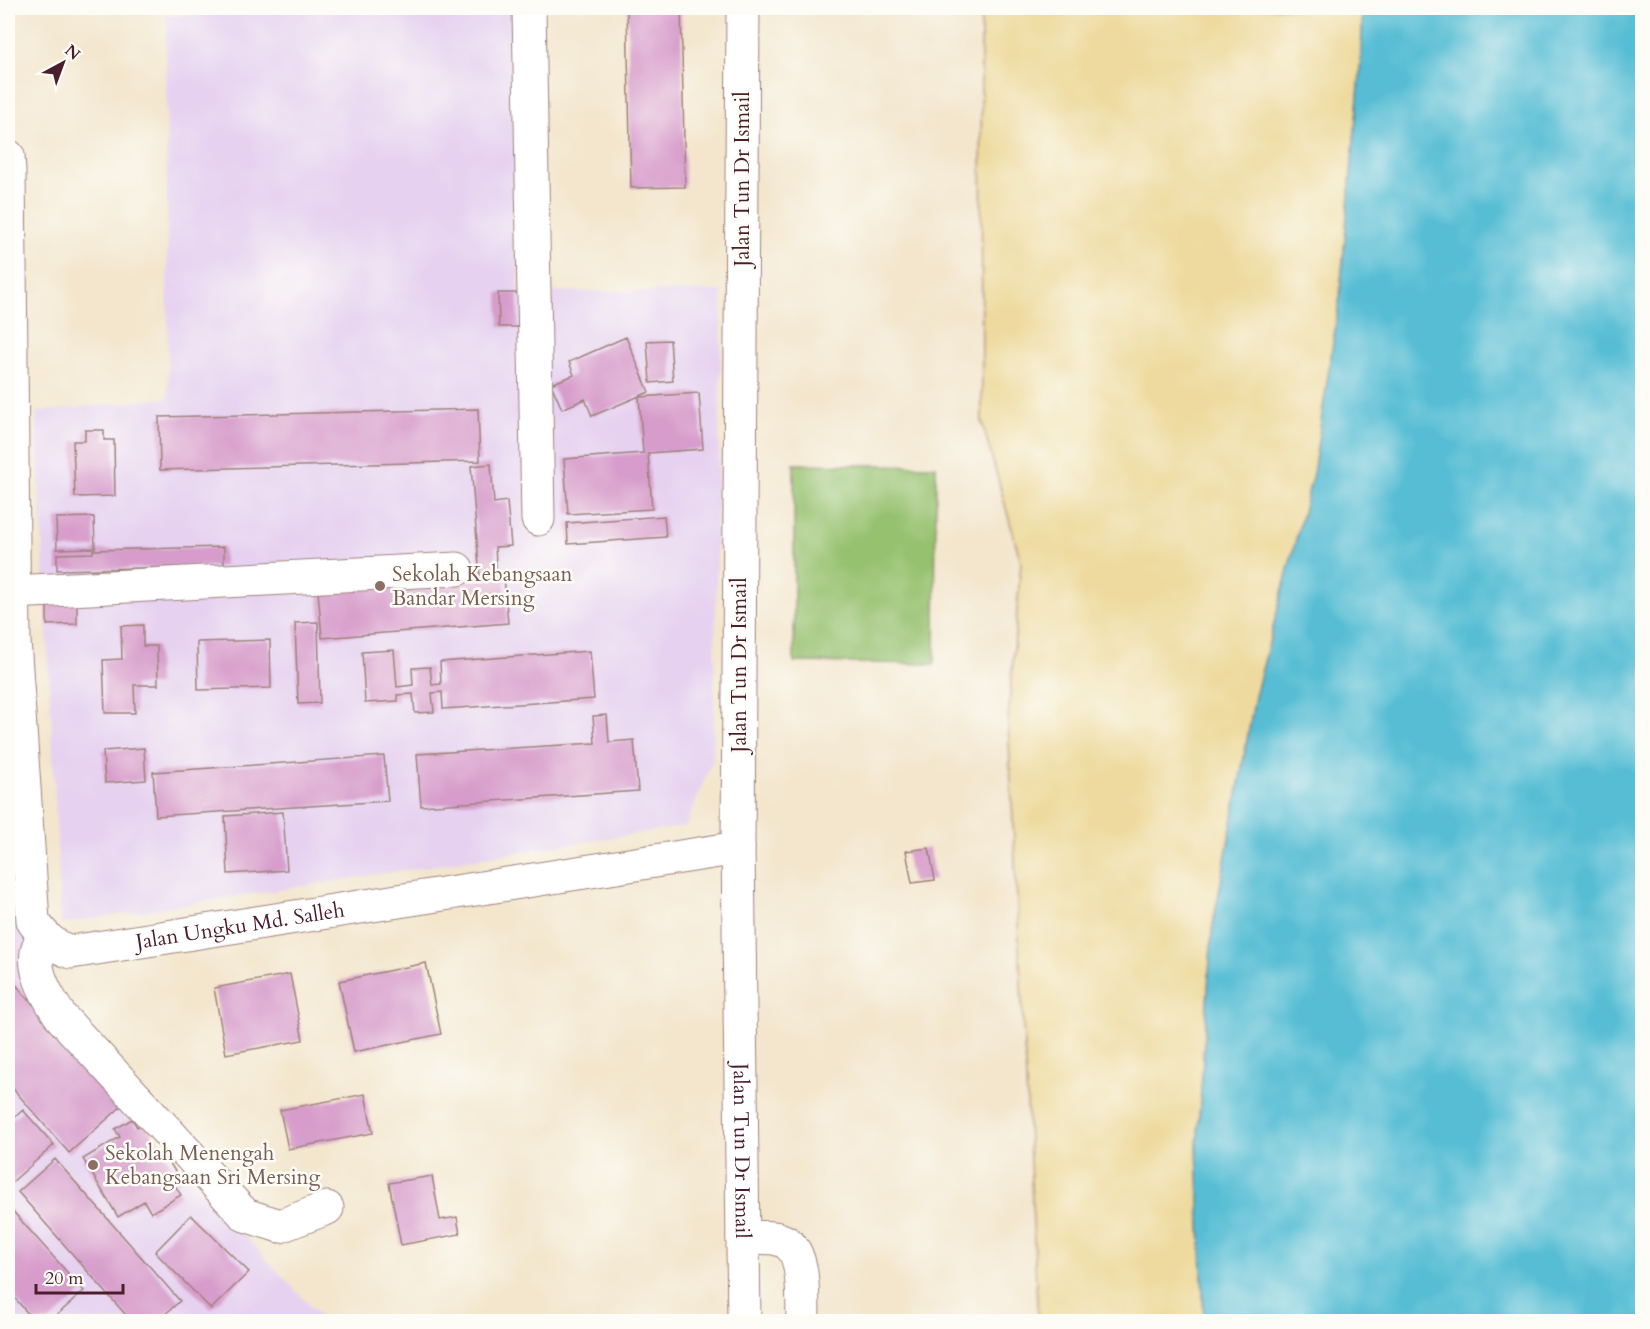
<svg xmlns="http://www.w3.org/2000/svg" width="1650" height="1329" font-family="Cardo,serif">
<rect width="100%" height="100%" fill="#fdfcf7"/>
<filter id="ink" filterUnits="userSpaceOnUse"><feTurbulence type="fractalNoise" baseFrequency=".0167" numOctaves="2"/><feDisplacementMap in="SourceGraphic" scale="12" xChannelSelector="R" yChannelSelector="G"/><feConvolveMatrix kernelMatrix="1 2 1 2 8 2 1 2 1" color-interpolation-filters="sRGB"/></filter>
<filter id="wash" filterUnits="userSpaceOnUse"><feTurbulence type="fractalNoise" baseFrequency=".008" numOctaves="4" result="noise"/><feDisplacementMap in="SourceGraphic" scale="24" xChannelSelector="R" yChannelSelector="G"/><feGaussianBlur stdDeviation="1.35" result="paint"/><feColorMatrix in="noise" values="0 0 0 0 0 0 0 0 0 0 0 0 0 0 0 0 0 1.4 0 .05"/><feComposite in="paint" operator="in"/></filter>
<g filter="url(#wash)">
<rect width="100%" height="100%" fill="#f3e6cd"/>
<path fill="#e6d2f0" d="M 311,8 L 514,8 L 519,292 L 722,291 L 713,759 L 686,826 L 61,924 L 36,412 L 168,398 L 166,16 Z
M 8,806 L 34,1009 L 324,1321 L 8,1321 Z"/>
<path fill="#96c16e" stroke="#70704c" stroke-width="1.5" d="M 794,464 L 936,466 L 935,664 L 794,662 Z"/>
<path fill="#eeda9e" stroke="#9c7c64" stroke-width="1.5" d="M 981,8 L 1363,8 L 1360,75 L 1339,304 L 1313,474 L 1255,697 L 1212,931 L 1197,1147 L 1204,1321 L 1038,1321 L 1008,722 L 1021,562 L 982,422 Z"/>
<path fill="#57bdd4" stroke="#506e80" stroke-width="1.5" d="M 1363,8 L 1642,8 L 1642,1321 L 1204,1321 L 1197,1147 L 1212,931 L 1255,697 L 1313,474 L 1339,304 L 1360,75 Z"/>
<g id="blocks">
<path fill="#d79ccb" d="M 627,8 L 681,8 L 685,187 L 631,188 Z
M 498,293 L 518,293 L 518,327 L 499,327 Z
M 626,337 L 649,392 L 592,416 L 585,399 L 562,409 L 551,384 L 574,375 L 569,362 Z
M 670,340 L 673,381 L 650,383 L 647,341 Z
M 699,393 L 703,449 L 648,453 L 652,509 L 568,514 L 564,459 L 643,453 L 639,397 Z
M 478,409 L 480,461 L 160,470 L 159,417 Z
M 85,430 L 104,430 L 104,440 L 114,440 L 115,496 L 75,497 L 73,441 L 85,441 Z
M 491,464 L 494,503 L 507,501 L 511,546 L 495,547 L 497,577 L 504,577 L 508,623 L 322,638 L 318,591 L 480,579 L 471,466 Z
M 664,516 L 666,537 L 568,544 L 567,523 Z
M 94,517 L 95,548 L 57,549 L 56,518 Z
M 224,547 L 224,566 L 57,570 L 57,554 L 93,553 L 93,550 Z
M 47,604 L 77,604 L 77,624 L 47,625 Z
M 318,622 L 320,703 L 298,704 L 295,623 Z
M 143,625 L 143,646 L 157,646 L 158,685 L 134,685 L 135,713 L 105,713 L 103,660 L 122,659 L 121,626 Z
M 270,640 L 271,688 L 198,690 L 197,642 Z
M 394,650 L 397,687 L 413,685 L 412,668 L 430,667 L 432,685 L 441,684 L 440,662 L 590,651 L 594,699 L 443,709 L 442,692 L 432,693 L 434,712 L 415,713 L 413,694 L 397,695 L 398,701 L 365,703 L 362,652 Z
M 607,715 L 609,742 L 634,740 L 638,791 L 421,806 L 417,754 L 595,743 L 593,716 Z
M 144,748 L 146,780 L 105,783 L 103,751 Z
M 384,756 L 388,801 L 156,816 L 153,772 Z
M 283,812 L 287,870 L 228,874 L 225,816 Z
M 929,848 L 935,880 L 912,883 L 906,851 Z
M 426,963 L 441,1034 L 354,1052 L 339,981 Z
M 290,974 L 303,1040 L 226,1054 L 214,988 Z
M 8,976 L 123,1105 L 69,1153 L 8,1083 Z
M 365,1094 L 373,1133 L 288,1149 L 280,1110 Z
M 23,1110 L 54,1145 L 11,1183 L 8,1179 L 8,1117 L 10,1121 Z
M 132,1119 L 137,1127 L 146,1122 L 180,1180 L 174,1184 L 181,1195 L 151,1213 L 144,1201 L 118,1217 L 83,1159 L 120,1137 L 115,1129 Z
M 55,1159 L 180,1301 L 156,1322 L 132,1322 L 18,1192 Z
M 432,1176 L 440,1220 L 457,1217 L 460,1234 L 401,1245 L 389,1183 Z
M 8,1206 L 84,1291 L 49,1322 L 35,1322 L 8,1290 Z
M 191,1215 L 249,1272 L 211,1309 L 155,1252 Z"/>
</g>
</g>
<g filter="url(#ink)">
<use href="#blocks" fill-opacity="0" stroke="#9e827c" stroke-width="1.5"/>
<g fill="none" stroke-linecap="round" stroke-linejoin="round">
<defs>
<g id="minor">
<path d="M 529,8 L 538,519"/>
<path id="s1" d="M 743,8 L 738,848 L 744,1322"/>
<path id="s2" d="M 8,156 L 9,172 L 14,640 L 33,921 C 44,937 53,946 71,952 L 738,848"/>
<path d="M 13,592 L 457,569"/>
<path d="M 44,936 C 25,961 46,995 61,1017 L 245,1215 L 280,1226 L 327,1208"/>
<path d="M 743,1238 C 755,1238 770,1236 781,1240 C 807,1248 802,1299 803,1322"/>
</g>
</defs>
<use href="#minor" stroke="#9e827c" stroke-width="35"/>
<use href="#minor" stroke="#fff" stroke-width="33"/>
</g>
</g>
<g fill="#8d6e63" stroke="#fdfcf7" stroke-width="2">
<circle cx="380" cy="586" r="6"/>
<circle cx="93" cy="1165" r="6"/>
</g>
<g text-anchor="middle" stroke-width="5" stroke-linejoin="round" paint-order="stroke">
<g font-size="21" fill="#4a1f2b" stroke="#fdfcf7">
<text transform="translate(742 179) rotate(-90)" y="7">Jalan Tun Dr Ismail</text>
<text transform="translate(739 665) rotate(-90)" y="7">Jalan Tun Dr Ismail</text>
<text dy="7" stroke="none"><textPath href="#s2" startOffset="987">Jalan Ungku Md. Salleh</textPath></text>
<text dy="7" stroke="none"><textPath href="#s1" startOffset="1143">Jalan Tun Dr Ismail</textPath></text>
</g>
<g font-size="21" fill="#785e54" stroke="#fdfcf7" text-anchor="start">
<text x="392" y="581">Sekolah Kebangsaan<tspan x="392" dy="24">Bandar Mersing</tspan></text>
<text x="105" y="1160">Sekolah Menengah<tspan x="105" dy="24">Kebangsaan Sri Mersing</tspan></text>
</g>
</g>
<rect width="1650" height="1329" fill="none" stroke="#fdfcf7" stroke-width="30"/>
<g transform="translate(63 63) rotate(41)" stroke="#fdfcf7" stroke-width="4.5" paint-order="stroke">
<path d="M0-4.5L10 22L0 15L-10 22Z" fill="#4a1f2b"/>
<text y="-9" font-size="16" font-weight="bold" text-anchor="middle" fill="#4a1f2b">N</text>
</g>
<path d="M36 1284v9h87v-9" fill="none" stroke="#4a1f2b" stroke-width="3"/>
<text x="45" y="1284" font-size="18" fill="#4a1f2b" stroke="#fdfcf7" stroke-width="4.5" paint-order="stroke">20 m</text>
</svg>
